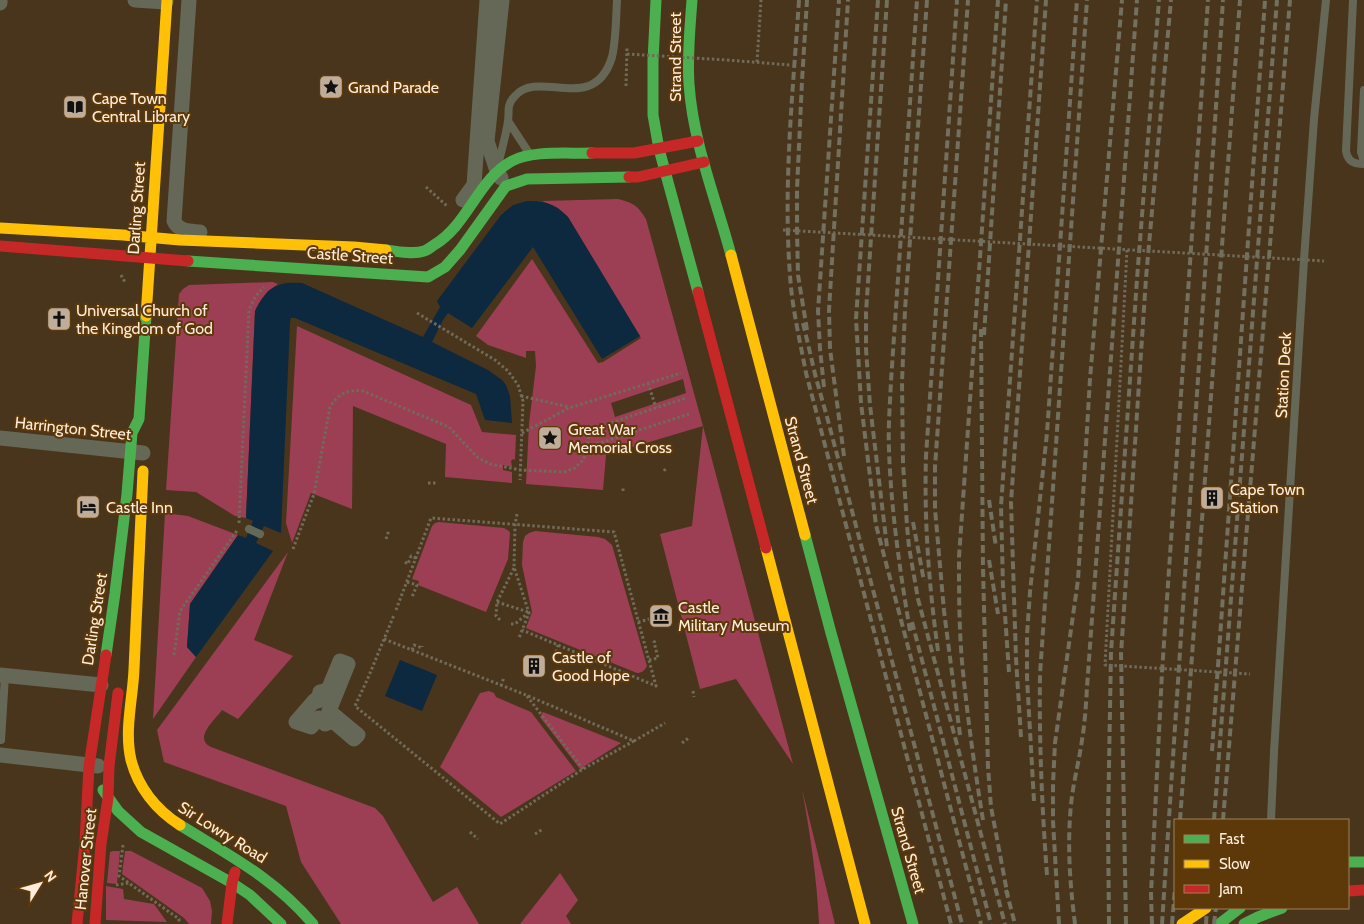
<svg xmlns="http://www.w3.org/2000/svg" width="1364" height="924" font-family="Cabin,sans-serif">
<rect width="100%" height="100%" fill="#49351c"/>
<path fill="#9c3f54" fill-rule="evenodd" d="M 618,199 C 634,203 638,206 646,219 L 703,426 L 793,764 L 736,679 L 700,689 L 660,534 L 692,526 L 703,426 L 606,455 L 603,490 L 526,484 L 529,424 L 536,366 L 535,351 L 526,351 L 526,358 L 488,345 L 476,336 L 532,259 L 598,363 L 603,362 L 641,338 L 568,217 L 558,208 L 542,201 ZM 683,379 L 686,393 L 615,417 L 611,403 Z
M 273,282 L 278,284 L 268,291 L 255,311 L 246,518 L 235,516 L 196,492 L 166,490 L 179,294 L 183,289 L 189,285 Z
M 297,326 L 471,405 L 482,432 L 516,435 L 515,460 L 513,459 L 511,461 L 512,467 L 503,465 L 503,470 L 512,472 L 512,483 L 445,477 L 446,444 L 353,406 L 352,509 L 311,493 L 292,543 L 286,523 Z
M 165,513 L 188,516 L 238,535 L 190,604 L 187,647 L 196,657 L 153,719 Z
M 439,522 L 504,528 L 509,531 L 510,533 L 508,559 L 486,612 L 418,585 L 419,581 L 412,579 L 432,526 L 435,523 Z
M 535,531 L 598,537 L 605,539 L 612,545 L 647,666 C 644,671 642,673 637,673 L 526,628 L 532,612 L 522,565 L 523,542 L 525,536 L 529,533 Z
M 288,552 L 254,640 L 293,656 L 238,719 L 222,710 C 215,720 193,738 211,747 L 375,808 L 383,816 L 433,902 L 457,887 L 479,924 L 341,924 L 301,862 L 286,806 L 164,762 L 157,730 Z
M 489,691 L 494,693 L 496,697 L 531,712 L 576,771 L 501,817 L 440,767 L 480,693 Z
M 543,712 L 621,743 L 580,769 L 540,717 Z
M 802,789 L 835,924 L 819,924 C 817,878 810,833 802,789 Z
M 113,851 L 120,851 L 117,884 L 107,883 L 110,852 Z
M 125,851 L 131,851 L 202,888 L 210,901 L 212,911 L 211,924 L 189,924 L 184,918 L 122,874 Z
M 560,873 L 578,900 L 566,916 L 571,924 L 520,924 Z
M 106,886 L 123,889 L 124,899 L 154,904 L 167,922 L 106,920 Z"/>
<path fill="#0c293f" d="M 527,201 C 546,201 555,204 568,217 L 640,336 L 602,359 L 533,247 L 472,328 L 448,313 L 443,320 L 432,342 L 488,370 L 502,380 L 506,385 L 510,396 L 512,423 L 485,420 L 476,394 L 295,318 L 291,318 L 290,322 L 281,533 L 264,526 L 256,543 L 273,551 L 196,657 L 187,647 L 190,604 L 238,535 L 246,538 L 253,521 L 246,518 L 255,311 C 266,288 277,281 302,283 L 423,337 L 440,307 L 437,301 L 501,215 L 513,205 Z
M 400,660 L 437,675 L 422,711 L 385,696 Z"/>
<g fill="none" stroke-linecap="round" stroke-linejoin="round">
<path stroke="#706b5a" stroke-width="3" stroke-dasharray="2.5 2.5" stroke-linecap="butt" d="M 727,60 L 790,65
M 757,62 L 761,0
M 626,86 L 627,47
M 426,187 L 447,206
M 121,275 L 125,282
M 417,313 L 495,360 L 508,371 L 518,385 L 523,401 L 520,480
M 648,383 L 656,408
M 521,396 L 569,407
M 522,433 L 569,408 L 681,373
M 587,447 L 689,414
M 664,471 L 666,468
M 428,483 L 438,483
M 623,491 L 623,487
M 517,514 L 515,525 L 514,567 L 529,613 L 519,638
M 239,523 L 249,310 L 255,297 L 264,287
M 386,539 L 389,530
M 293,549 L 314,494 L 330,407 C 338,394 348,389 363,391 L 449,427 L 477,457 L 490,464 L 520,470 L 564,472 L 575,468 L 584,459 L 589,436 L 595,428 L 686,398
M 405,562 L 408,564 L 411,556 L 416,558
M 407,582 L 417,585 L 412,597
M 497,602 L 528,612
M 396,610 L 431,518 L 614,532 L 656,686 L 522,630
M 500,620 L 496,616 L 497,602 L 514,568
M 638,622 L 650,619
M 511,624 L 515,624 L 528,613
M 384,639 L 526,695 L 634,741 L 583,769 L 500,824 L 355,706 L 368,678 L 394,615
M 412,650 L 414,645 L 422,648 L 422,646
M 556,652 L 558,645
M 174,655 L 180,611 L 236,532 L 237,529
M 649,660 L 658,658 L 654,642 L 656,641
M 613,675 L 612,677 L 622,681
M 501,686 L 504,677
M 693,691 L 694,697
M 527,696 L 583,769
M 634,741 L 665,723
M 682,743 L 690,737
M 470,832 L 478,839
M 535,834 L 543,829
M 123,845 L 119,876 L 179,919 L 179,924
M 116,885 L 129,883"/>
<path stroke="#656856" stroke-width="8" d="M 1353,0 L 1346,151 C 1348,162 1354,164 1364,164
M 1364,90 L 1361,152 L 1364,161
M 508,121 L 529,153
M 498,166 C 501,151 506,136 508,121 C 509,116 508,111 509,106 C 510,102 512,99 515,96 C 539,68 594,116 612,57 C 616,41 616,17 617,0
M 249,529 L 260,534
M 1,740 L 5,676
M 1271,820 L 1274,752 L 1304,260 L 1314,119 L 1326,0"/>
<path stroke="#656856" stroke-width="15" d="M 135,0 L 166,2
M 189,0 L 174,221 C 179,232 190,231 200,232
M 0,3 L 0,0
M 501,178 L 497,171 L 487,141 L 502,0
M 463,200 L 474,185 L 487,0
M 0,438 L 143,453
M 340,661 L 348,664 L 329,711 L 358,735 L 354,739 L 333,721 L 325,724 L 319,718 L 311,727 L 296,722 L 315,700 L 318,701 L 320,692 L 328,690 Z
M 0,675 L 101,685
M 0,755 L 98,766"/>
<path stroke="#4caf50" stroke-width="11" d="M 656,0 L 653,61 L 653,115 L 659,149 L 698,292
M 692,0 C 690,28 687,56 689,84 C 693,143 716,199 731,255
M 386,250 C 397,251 413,255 424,251 C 428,250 431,247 434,245 C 468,225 478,179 512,161 C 532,150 569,154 592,153
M 188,261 L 428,277 L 445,267 L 460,250 L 506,186 L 527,179 L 629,177
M 805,535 L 831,633 L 913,924
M 106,655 L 115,593 L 127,494 L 132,433 L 139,419 L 146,316
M 103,790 L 118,811 L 141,832 L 232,883 L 250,895 L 281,924
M 180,825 C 230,856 274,878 313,924
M 1348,862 L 1364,862
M 1219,924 L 1240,908
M 1244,924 L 1258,917 L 1282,908"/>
<path stroke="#ffc107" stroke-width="11" d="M 0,228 L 123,235 L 180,240 L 354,247 L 386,250
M 731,255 L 805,535
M 146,316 L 167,0
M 143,471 C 140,537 137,603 134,669 C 133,698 124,730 131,760 C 138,787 156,810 180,825
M 766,548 L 865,924"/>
<path stroke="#c62828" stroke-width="11" d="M 592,153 L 634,153 L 698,141
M 629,177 L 638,177 L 704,162
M 0,246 L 188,261
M 698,292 L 766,548
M 1348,891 L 1364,890
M 77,924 L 85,843 L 89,766 L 106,655
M 95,924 L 101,844 L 108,798 L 109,766 L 118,693
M 227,924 L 232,883 L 235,872"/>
<path stroke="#72705f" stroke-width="4" stroke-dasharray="8 4" stroke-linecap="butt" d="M 799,0 C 793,91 783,184 790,275 C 792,308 800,341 806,373 L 951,924
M 878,0 L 856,319 L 861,403 L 876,525 L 981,924
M 887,0 L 866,312 L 866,349 L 870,405 L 887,547
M 927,0 L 905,310 L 902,382 L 903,463 L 907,526 L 909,547 L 918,599 L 1005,924
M 803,323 L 816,378 L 827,417 L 962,924
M 981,329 L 983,568 L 988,767 L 991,807 L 1008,897
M 807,330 L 798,275 L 797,230 L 797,189 L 802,81 L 807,0
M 984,335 L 1006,0
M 824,387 L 820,349 L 818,311 L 839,0
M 844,456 L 830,349 L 829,310 L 848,0
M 989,500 L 996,547
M 913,522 L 924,581
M 989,560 L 998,614
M 912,622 L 991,924
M 910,631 C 900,571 891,510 889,450 C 888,427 890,404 891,381 L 917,0
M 938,651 C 929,586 924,522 926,456 L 957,0
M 1009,672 L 1003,586 L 1001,506 L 1037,0
M 960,735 L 944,611 L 935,509 L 935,467 L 968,0
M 1021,737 L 1016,659 L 1011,502 L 1046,0
M 1212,751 L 1265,0
M 1034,801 L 1027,678 L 1027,635 L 1030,592 L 1047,433 L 1077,0
M 983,820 C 975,771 968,721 963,672 C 959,634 959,595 959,557 L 998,0
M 1180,820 L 1240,0
M 1214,820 L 1277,0
M 1223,820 L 1290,0
M 1047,875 C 1042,808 1039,741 1040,674 L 1087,0
M 1006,890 L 1015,924
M 1059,924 L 1053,821 L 1053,784 L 1055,743 L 1078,580 L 1090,379 L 1122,0
M 1075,924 C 1070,885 1067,845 1071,805 C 1073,783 1079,762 1082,740 C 1085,723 1086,704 1087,687 L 1137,0
M 1109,924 L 1108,824 L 1111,652 L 1137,279 L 1159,0
M 1126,924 L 1121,654 L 1146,278 L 1171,0
M 1152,924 L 1151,894 L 1162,672 L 1208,0
M 1162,924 L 1223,0
M 1172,924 L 1175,888
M 1206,924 L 1207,908
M 1214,924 L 1216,908"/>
<path stroke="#706b5a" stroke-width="3" stroke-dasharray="2.5 2.5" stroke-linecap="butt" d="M 627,54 L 727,60
M 783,230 L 1324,261
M 1127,250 L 1105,665 L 1250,674"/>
<path stroke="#ffc107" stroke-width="11" d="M 1182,924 L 1206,908"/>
</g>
<defs>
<symbol id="sight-square" viewBox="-11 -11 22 22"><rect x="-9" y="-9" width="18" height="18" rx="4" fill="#bfad99" stroke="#5d3808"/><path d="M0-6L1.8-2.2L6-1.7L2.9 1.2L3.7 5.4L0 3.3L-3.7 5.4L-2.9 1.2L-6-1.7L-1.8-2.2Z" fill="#111"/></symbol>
<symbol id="library-square" viewBox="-11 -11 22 22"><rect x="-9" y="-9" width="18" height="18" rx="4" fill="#bfad99" stroke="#5d3808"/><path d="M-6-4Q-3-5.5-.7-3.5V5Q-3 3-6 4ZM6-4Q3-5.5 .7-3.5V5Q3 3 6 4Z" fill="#111"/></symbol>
<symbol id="church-square" viewBox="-11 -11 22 22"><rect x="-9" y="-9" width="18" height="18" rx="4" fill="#bfad99" stroke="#5d3808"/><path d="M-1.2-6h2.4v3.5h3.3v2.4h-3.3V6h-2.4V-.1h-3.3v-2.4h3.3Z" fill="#111"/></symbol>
<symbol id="building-square" viewBox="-11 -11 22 22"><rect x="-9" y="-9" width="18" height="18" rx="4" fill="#bfad99" stroke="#5d3808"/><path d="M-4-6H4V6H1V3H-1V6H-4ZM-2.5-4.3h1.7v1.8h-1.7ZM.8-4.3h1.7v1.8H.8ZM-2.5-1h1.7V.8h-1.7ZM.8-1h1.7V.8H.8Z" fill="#111"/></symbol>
<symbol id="hotel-square" viewBox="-11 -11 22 22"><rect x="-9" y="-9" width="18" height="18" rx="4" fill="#bfad99" stroke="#5d3808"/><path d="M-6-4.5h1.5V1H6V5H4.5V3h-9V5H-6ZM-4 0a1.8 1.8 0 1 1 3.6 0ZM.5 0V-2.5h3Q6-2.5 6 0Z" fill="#111"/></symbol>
<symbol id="museum-square" viewBox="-11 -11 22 22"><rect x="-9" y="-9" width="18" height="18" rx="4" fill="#bfad99" stroke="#5d3808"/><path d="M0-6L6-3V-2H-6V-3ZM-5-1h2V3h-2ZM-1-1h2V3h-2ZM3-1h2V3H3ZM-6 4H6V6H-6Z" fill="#111"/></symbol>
</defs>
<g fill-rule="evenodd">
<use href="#sight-square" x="317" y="73" width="28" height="28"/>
<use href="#library-square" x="61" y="93" width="28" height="28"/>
<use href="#church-square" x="45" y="305" width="28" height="28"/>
<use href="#sight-square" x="536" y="424" width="28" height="28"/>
<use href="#building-square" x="1198" y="484" width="28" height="28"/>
<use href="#hotel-square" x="74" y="493" width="28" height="28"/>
<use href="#museum-square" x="647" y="602" width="28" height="28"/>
<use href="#building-square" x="520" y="652" width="28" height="28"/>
</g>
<g text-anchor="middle" stroke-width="4" stroke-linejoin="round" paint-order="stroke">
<g font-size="16" fill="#feeddc" stroke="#5d3808">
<text transform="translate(675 57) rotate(-90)" y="6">Strand Street</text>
<text transform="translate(136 208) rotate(-86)" y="6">Darling Street</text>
<text transform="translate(350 255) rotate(4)" y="6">Castle Street</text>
<text transform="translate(1283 375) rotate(-87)" y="6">Station Deck</text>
<text transform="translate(73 428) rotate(6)" y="6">Harrington Street</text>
<text transform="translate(802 460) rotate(75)" y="6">Strand Street</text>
<text transform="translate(94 619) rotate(-81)" y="6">Darling Street</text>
<text transform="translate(223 832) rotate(32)" y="6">Sir Lowry Road</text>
<text transform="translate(909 850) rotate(74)" y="6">Strand Street</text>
<text transform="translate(85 859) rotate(-84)" y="6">Hanover Street</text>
</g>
<g font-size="16" fill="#feeddc" stroke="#5d3808" text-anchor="start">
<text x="348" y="93">Grand Parade</text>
<text x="92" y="104">Cape Town<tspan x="92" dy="18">Central Library</tspan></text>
<text x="76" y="316">Universal Church of<tspan x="76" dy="18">the Kingdom of God</tspan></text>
<text x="568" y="435">Great War<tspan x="568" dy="18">Memorial Cross</tspan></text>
<text x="1230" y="495">Cape Town<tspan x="1230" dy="18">Station</tspan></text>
<text x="106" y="513">Castle Inn</text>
<text x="678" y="613">Castle<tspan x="678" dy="18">Military Museum</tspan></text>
<text x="552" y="663">Castle of<tspan x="552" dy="18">Good Hope</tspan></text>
</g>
</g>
<rect x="1174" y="819" width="175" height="90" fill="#5d3808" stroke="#9d805d"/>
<rect x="1184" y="835" width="25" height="8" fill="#4caf50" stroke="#9d805d"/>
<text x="1219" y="844" font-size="15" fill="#feeddc">Fast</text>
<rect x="1184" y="860" width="25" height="8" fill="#ffc107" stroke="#9d805d"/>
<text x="1219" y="869" font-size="15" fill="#feeddc">Slow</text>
<rect x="1184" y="885" width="25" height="8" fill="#c62828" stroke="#9d805d"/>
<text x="1219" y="894" font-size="15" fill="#feeddc">Jam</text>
<g transform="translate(40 884) rotate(53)" stroke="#5d3808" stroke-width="4" paint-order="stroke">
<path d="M0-4L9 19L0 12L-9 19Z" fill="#feeddc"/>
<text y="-8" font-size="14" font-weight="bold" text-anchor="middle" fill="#feeddc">N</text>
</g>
</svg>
